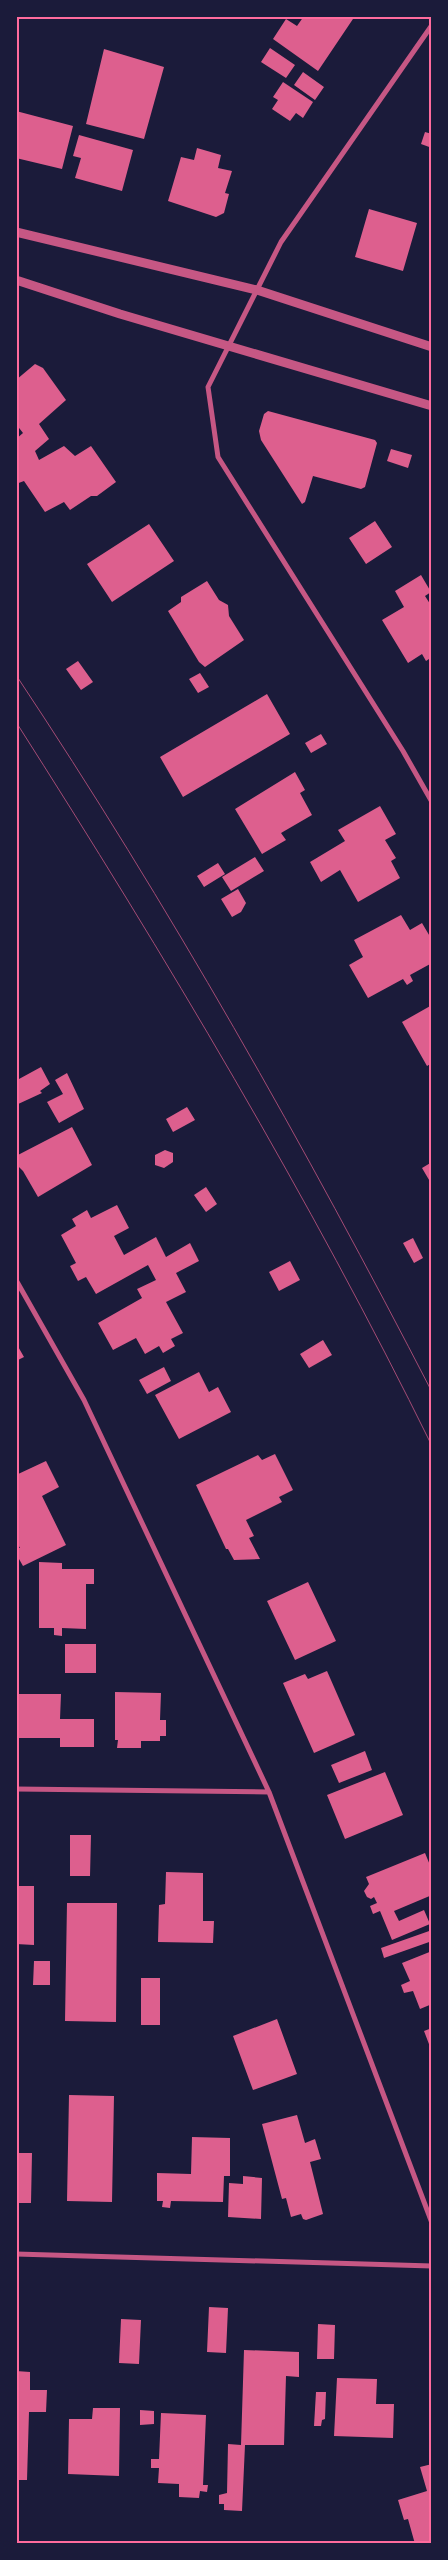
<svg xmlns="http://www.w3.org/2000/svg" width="448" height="2560" font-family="'Roboto Condensed',sans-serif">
<rect width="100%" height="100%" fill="#1b1b3a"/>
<path fill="#dd5f8e" d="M 304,16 L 355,16 L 318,71 L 273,39 L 286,19 L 297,26 Z
M 270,48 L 295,65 L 286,78 L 261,62 Z
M 104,49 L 164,67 L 144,139 L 86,124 Z
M 303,72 L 324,87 L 315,100 L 294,85 Z
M 283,82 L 313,102 L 303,118 L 296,113 L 290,121 L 272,109 L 278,100 L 273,97 Z
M 16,111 L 73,126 L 62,169 L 16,158 Z
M 425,132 L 432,134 L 432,148 L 421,144 Z
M 79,135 L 133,150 L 122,191 L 75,178 L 81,158 L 73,156 Z
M 197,148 L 221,155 L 218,168 L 232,171 L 225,193 L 229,194 L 224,213 L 216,217 L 168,201 L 181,157 L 194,160 Z
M 369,209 L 417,223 L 403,271 L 355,257 Z
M 35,364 L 43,368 L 66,400 L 39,424 L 49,439 L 35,451 L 39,460 L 64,446 L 75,456 L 91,446 L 116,482 L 97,496 L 91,496 L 70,510 L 64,502 L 45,512 L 24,481 L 16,484 L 16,439 L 23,433 L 16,424 L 16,380 Z
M 268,411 L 375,440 L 377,443 L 365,487 L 361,489 L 313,476 L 305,502 L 302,504 L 261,440 L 259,431 L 264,414 Z
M 391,449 L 412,455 L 408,468 L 387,461 Z
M 375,521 L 392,547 L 366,564 L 349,538 Z
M 149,524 L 174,561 L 112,602 L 87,564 Z
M 421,575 L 431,592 L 425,596 L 432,607 L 432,657 L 426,661 L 422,654 L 408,663 L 382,620 L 404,607 L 395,591 Z
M 207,581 L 219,600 L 228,605 L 229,616 L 244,640 L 205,667 L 199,662 L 168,611 L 181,602 L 181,597 Z
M 78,661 L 93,682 L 81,690 L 66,669 Z
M 200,673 L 209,687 L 198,693 L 189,679 Z
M 267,694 L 290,734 L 183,797 L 160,757 Z
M 321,734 L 327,744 L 311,753 L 305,743 Z
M 295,772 L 305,790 L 300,793 L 312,815 L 281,833 L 286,840 L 262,854 L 235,809 Z
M 380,806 L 396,834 L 385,840 L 396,858 L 391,861 L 400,878 L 358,902 L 340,870 L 321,882 L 310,862 L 345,841 L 338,830 Z
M 255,857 L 264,871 L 231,891 L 222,877 Z
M 218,863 L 225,874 L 204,887 L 197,876 Z
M 238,889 L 246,903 L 241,912 L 232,917 L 221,899 Z
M 401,915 L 410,930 L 422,923 L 432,940 L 432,963 L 410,975 L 413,981 L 407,985 L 403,979 L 368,998 L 349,965 L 363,957 L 354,940 Z
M 432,1005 L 432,1063 L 427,1066 L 402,1022 Z
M 41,1067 L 50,1084 L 40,1091 L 42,1093 L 16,1105 L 16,1074 L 19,1079 Z
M 67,1073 L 84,1109 L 59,1123 L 47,1102 L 63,1094 L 55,1080 Z
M 187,1107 L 195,1120 L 173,1132 L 166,1119 Z
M 72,1127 L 92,1165 L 38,1197 L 23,1171 L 17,1165 L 16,1156 Z
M 165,1150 L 173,1153 L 173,1162 L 164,1168 L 155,1165 L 155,1155 Z
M 432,1162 L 432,1185 L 422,1168 Z
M 206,1187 L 217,1204 L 206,1212 L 194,1195 Z
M 117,1205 L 129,1228 L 114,1236 L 124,1255 L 156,1237 L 166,1257 L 190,1243 L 199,1261 L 176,1273 L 186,1292 L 166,1302 L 183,1333 L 171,1339 L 175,1346 L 163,1353 L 159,1346 L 145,1354 L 136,1338 L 113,1350 L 98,1323 L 142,1298 L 137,1289 L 156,1280 L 148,1265 L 96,1294 L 86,1277 L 78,1281 L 70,1266 L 76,1263 L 61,1235 L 76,1226 L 72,1219 L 87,1210 L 91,1218 Z
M 413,1238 L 423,1258 L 414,1263 L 403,1243 Z
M 290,1261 L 300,1280 L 279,1291 L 269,1272 Z
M 323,1340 L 332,1355 L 309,1368 L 300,1354 Z
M 16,1343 L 24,1357 L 16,1361 Z
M 164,1367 L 171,1381 L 147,1394 L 139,1380 Z
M 199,1372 L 209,1392 L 218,1387 L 231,1412 L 179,1439 L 155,1395 Z
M 275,1454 L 293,1490 L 279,1497 L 282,1502 L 246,1520 L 254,1536 L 249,1538 L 260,1559 L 234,1560 L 228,1549 L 226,1549 L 196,1485 L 258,1455 L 262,1460 Z
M 46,1461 L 59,1487 L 42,1496 L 66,1545 L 23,1566 L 19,1559 L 16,1559 L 16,1548 L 20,1548 L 16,1541 L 16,1475 Z
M 39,1562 L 62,1563 L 62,1569 L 94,1569 L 94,1584 L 86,1584 L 86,1629 L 62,1628 L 62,1636 L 54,1635 L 54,1628 L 39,1628 Z
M 308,1582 L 336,1641 L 295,1660 L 267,1601 Z
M 65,1644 L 96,1644 L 96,1673 L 65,1673 Z
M 327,1671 L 355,1735 L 314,1753 L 283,1683 L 305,1674 L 308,1679 Z
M 115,1692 L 161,1693 L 160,1720 L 166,1720 L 166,1736 L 160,1736 L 160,1741 L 141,1741 L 141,1748 L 117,1748 L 118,1740 L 115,1740 Z
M 19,1694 L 61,1694 L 60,1719 L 94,1719 L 94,1747 L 60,1747 L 60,1738 L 19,1738 L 16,1695 Z
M 365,1751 L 372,1770 L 339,1783 L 331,1765 Z
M 385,1772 L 403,1815 L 345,1839 L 327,1795 Z
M 70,1835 L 91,1835 L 90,1876 L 70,1876 Z
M 425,1853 L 432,1870 L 432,1895 L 394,1911 L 399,1921 L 424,1910 L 430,1924 L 392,1940 L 380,1911 L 373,1914 L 370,1906 L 377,1903 L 374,1897 L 371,1899 L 367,1897 L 364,1891 L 369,1884 L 366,1877 Z
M 166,1872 L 203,1873 L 203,1921 L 214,1921 L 213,1943 L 158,1942 L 159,1905 L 165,1904 Z
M 16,1886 L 34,1886 L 34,1945 L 16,1944 Z
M 67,1903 L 117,1903 L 116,2022 L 65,2021 Z
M 432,1930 L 432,1941 L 384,1958 L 381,1948 Z
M 432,1951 L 432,2004 L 420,2009 L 413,1991 L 404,1993 L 401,1985 L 410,1981 L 402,1963 Z
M 34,1961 L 50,1961 L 50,1985 L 33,1985 Z
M 141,1978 L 160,1978 L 160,2025 L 141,2025 Z
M 277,2019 L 297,2074 L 253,2090 L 233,2036 Z
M 432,2028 L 432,2052 L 424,2031 Z
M 69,2095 L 114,2096 L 112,2202 L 67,2201 Z
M 297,2115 L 305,2143 L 315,2139 L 321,2159 L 310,2162 L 323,2214 L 306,2220 L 303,2219 L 301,2214 L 291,2217 L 286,2198 L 282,2199 L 262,2124 Z
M 192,2137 L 230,2138 L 230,2176 L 224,2176 L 223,2202 L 171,2201 L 170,2208 L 162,2207 L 163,2201 L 157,2201 L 157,2173 L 191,2174 Z
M 16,2153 L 32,2153 L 31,2203 L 16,2203 Z
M 243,2176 L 262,2178 L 261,2219 L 228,2217 L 229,2183 L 243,2184 Z
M 209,2307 L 228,2308 L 226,2353 L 207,2352 Z
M 121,2319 L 141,2320 L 139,2364 L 119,2363 Z
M 318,2324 L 335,2325 L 334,2359 L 317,2359 Z
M 244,2350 L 299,2352 L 299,2377 L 286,2376 L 284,2445 L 245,2445 L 242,2511 L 224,2510 L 224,2504 L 219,2504 L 219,2495 L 227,2493 L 228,2444 L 241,2445 Z
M 16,2371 L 30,2372 L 30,2390 L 47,2390 L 46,2412 L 29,2412 L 27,2480 L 16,2480 Z
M 337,2378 L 377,2379 L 376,2404 L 394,2404 L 393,2438 L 334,2436 Z
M 316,2392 L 326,2392 L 325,2419 L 322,2420 L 321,2426 L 314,2426 Z
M 93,2408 L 120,2408 L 119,2476 L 68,2474 L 69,2419 L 92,2419 Z
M 140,2410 L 154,2411 L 154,2424 L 140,2425 Z
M 161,2413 L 206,2415 L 203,2485 L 208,2485 L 207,2492 L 200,2491 L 199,2498 L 179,2497 L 179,2484 L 158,2483 L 159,2468 L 151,2468 L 151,2459 L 159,2459 Z
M 432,2464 L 432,2542 L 415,2544 L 408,2519 L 404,2520 L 398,2500 L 427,2491 L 420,2467 Z"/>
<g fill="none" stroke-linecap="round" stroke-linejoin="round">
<path stroke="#c65784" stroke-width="5" d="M 432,25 L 281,242 L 208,387 L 218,457 L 403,751 L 432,802
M 16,1280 L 84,1400 L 269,1792 L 432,2223
M 16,1789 L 269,1792
M 16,2254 L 432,2266"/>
<path stroke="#c65784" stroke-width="9" d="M 16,232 L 257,290 L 432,347
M 16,280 L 120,314 L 432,406"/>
<path stroke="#a44b75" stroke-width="1" d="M 16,675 C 169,905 305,1146 432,1392
M 16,722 C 166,957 309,1196 432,1446"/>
</g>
<rect width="448" height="2560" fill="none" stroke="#1b1b3a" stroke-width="35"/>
<rect x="18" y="18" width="412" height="2524" fill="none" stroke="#ff6b9d" stroke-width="2"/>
</svg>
